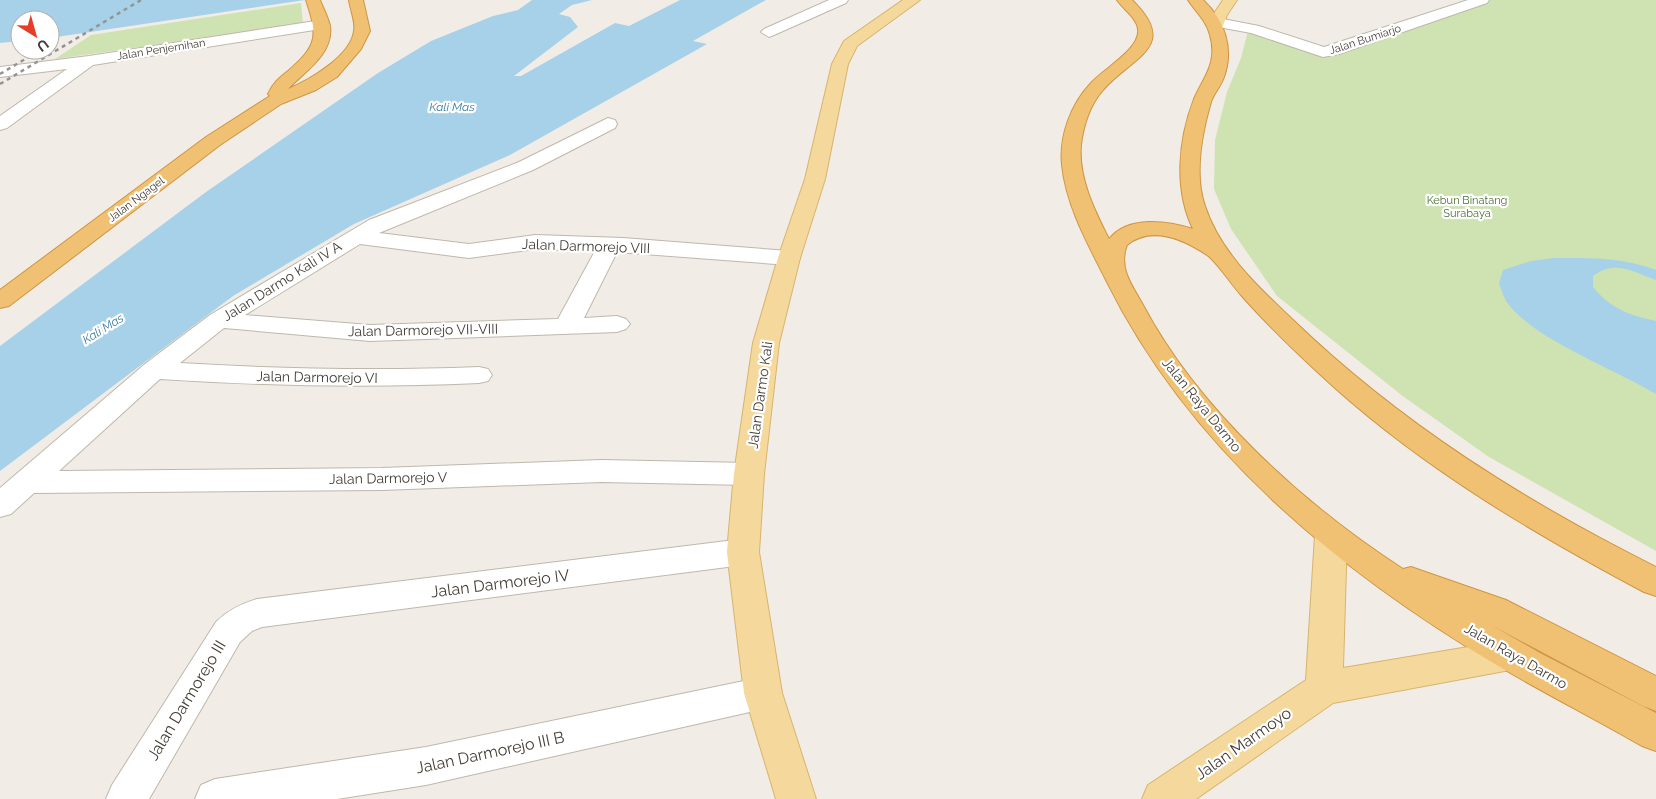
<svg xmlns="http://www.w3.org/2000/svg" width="1656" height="799" font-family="Raleway,sans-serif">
<rect width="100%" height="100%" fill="#f1ede6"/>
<path fill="#cee2b2" d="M 1487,0 L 1656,0 L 1656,551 L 1489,457 L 1404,397 L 1277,296 L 1231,229 L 1214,189 L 1215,140 L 1227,92 L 1241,58 L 1248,31 L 1326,55 Z
M 301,3 L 303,24 L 55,59 L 91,35 Z"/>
<path fill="#a7d1e9" d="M 0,0 L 305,0 L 50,38 L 50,20 L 20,20 L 20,41 L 0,43 Z
M 532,0 L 592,0 L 572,5 L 559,14 L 570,17 L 578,27 L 514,76 L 521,76 L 615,23 L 629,26 L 680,0 L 766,0 L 693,41 L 707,44 L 510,155 L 354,224 L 233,296 L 0,471 L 0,346 L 206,192 L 378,73 L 431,41 L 493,16 L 518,10 Z
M 1554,258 C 1588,258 1623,257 1656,270 L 1656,280 C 1634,272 1614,259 1593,276 L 1593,287 C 1611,309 1629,315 1656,321 L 1656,394 C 1615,369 1532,339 1506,301 C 1503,296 1501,288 1499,283 L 1503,270 L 1531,261 Z"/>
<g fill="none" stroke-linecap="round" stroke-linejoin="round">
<defs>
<path id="minor" d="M 829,0 L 848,0 L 846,3 L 774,35 L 769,37 L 761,32 L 764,29 Z
M 1468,0 L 1489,0 L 1487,3 L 1339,54 L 1323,57 L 1251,33 L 1213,26 L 1210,23 L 1218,18 L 1259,26 L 1324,47 Z
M 322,20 L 327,22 L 330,25 L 327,28 L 93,65 L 7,128 L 0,130 L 0,116 L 67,69 L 0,77 L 0,67 L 89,56 Z
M 608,118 L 615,120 L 617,124 L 615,128 L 533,170 L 379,233 L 469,244 L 535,235 L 623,238 L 789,251 L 797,253 L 800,258 L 797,263 L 789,265 L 617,252 L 584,318 L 617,316 L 626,319 L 630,324 L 626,329 L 617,332 L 370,341 L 224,328 L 180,363 C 280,369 379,371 479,367 L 488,369 L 492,375 L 488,381 L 479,383 C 371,388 268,386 160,379 L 59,471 L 382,468 L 601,460 L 749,463 L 760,466 L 764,474 L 760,482 L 749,485 L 601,482 L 382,490 L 34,493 L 11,514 L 0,517 L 0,488 L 145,364 L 210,315 L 369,220 L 519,162 ZM 360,244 L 469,258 L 535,249 L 595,251 L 558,319 L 370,325 L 245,315 Z
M 743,539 L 755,543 L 759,552 L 755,561 L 743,565 L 262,627 L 252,631 L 240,642 L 149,799 L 106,799 L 112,785 L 216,622 C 228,610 241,604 257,599 Z
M 763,677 L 776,681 L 782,693 L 776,705 L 763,709 L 426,785 L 337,799 L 195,799 L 201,785 L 215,779 L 426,747 Z"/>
<path id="major" d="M 903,0 L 920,0 L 857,46 L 848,64 L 825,179 L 800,258 L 779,343 L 764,474 L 759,552 L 782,693 L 816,799 L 776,799 L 744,693 L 727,552 L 734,474 L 753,343 L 778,258 L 805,179 L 832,64 L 844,41 Z
M 1223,0 L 1237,0 L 1227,15 L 1221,31 L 1211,31 L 1208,28 L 1213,15 Z
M 1331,523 L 1342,526 L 1347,535 L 1343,668 L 1510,640 L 1523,644 L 1528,655 L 1523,666 L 1510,670 L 1333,703 L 1196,799 L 1142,799 L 1148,785 L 1306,680 L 1315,535 L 1320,526 Z"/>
<path id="highway" d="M 306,0 L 320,0 C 323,8 328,17 330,26 C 334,54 304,72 288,89 C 308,81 351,56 354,31 C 356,22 350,9 349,0 L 363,0 L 370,31 L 361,49 L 337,77 L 316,90 L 281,104 L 220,145 L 9,306 L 0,308 L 0,290 L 206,137 L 270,96 L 268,94 C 273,83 279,78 288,71 C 318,45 318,36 306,0 Z
M 1117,0 L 1132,0 C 1180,47 1133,56 1103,90 C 1090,104 1083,127 1081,145 C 1078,178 1095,211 1109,239 C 1128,215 1168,221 1193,229 C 1174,190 1178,140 1194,99 C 1204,76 1218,63 1210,35 C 1206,20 1196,12 1188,0 L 1203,0 C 1225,20 1234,49 1224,77 C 1221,86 1214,93 1211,102 C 1202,133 1194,175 1205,206 C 1220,252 1259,288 1293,320 C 1400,423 1524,501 1656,567 L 1656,596 L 1644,592 C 1535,534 1428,471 1335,388 C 1302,358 1270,328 1241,295 C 1232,285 1216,261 1207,255 C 1183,239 1152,225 1127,245 C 1118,268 1132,285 1143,305 C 1198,409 1304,505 1403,569 L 1411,567 L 1506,600 L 1656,676 L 1656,711 L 1643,706 L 1491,625 L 1540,653 L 1656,713 L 1656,751 L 1642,746 C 1595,719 1546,694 1500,667 C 1340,572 1191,451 1107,282 C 1089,246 1066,206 1062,165 C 1059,136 1071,104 1091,83 C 1103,69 1141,49 1138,29 C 1137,18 1123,9 1117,0 Z"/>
</defs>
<use href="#minor" stroke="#bfb7ac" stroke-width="2"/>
<use href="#major" stroke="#d8b46d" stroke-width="2"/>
<use href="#highway" stroke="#ce9543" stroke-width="2"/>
<use href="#minor" fill="#fff" fill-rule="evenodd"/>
<use href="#major" fill="#f5d89b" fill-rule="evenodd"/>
<use href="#highway" fill="#f0c172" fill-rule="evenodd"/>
<path stroke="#949494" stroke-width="2.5" stroke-dasharray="4 4" stroke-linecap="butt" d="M 0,74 L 32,55
M 0,84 L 141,0"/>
</g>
<g text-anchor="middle" stroke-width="4.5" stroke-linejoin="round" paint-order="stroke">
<g font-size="11" fill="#433d36" stroke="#fff">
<text transform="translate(1365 39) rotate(-18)" y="4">Jalan Bumiarjo</text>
<text transform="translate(161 49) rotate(-9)" y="4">Jalan Penjernihan</text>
<text transform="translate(136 199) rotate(-37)" y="4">Jalan Ngagel</text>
</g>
<g font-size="11" fill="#4a6f2f" stroke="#fff">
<text x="1467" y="204">Kebun Binatang<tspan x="1467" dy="13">Surabaya</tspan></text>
</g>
<g font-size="12" font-style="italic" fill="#397ca5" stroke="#fff">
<text x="452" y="111">Kali Mas</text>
<text transform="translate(103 329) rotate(-32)" y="4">Kali Mas</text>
</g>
<g font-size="14" fill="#433d36" stroke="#fff">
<text transform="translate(586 246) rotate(2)" y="5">Jalan Darmorejo VIII</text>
<text transform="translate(282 281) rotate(-32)" y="5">Jalan Darmo Kali IV A</text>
<text transform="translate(423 330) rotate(-1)" y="5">Jalan Darmorejo VII-VIII</text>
<text transform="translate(317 377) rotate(1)" y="5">Jalan Darmorejo VI</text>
<text transform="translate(760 395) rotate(-82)" y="5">Jalan Darmo Kali</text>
<text transform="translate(1202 405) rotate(51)" y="5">Jalan Raya Darmo</text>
<text transform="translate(388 478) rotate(-1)" y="5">Jalan Darmorejo V</text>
<text transform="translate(1516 656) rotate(30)" y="5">Jalan Raya Darmo</text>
</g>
<g font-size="16" fill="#433d36" stroke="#fff">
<text transform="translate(500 583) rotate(-7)" y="6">Jalan Darmorejo IV</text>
<text transform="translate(186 700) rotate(-59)" y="6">Jalan Darmorejo III</text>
<text transform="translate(1243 743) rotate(-35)" y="6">Jalan Marmoyo</text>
<text transform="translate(490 752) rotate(-12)" y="6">Jalan Darmorejo III B</text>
</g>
</g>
<g transform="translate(35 35) rotate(143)"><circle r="24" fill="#ffffff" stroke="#b4b1af"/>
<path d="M0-4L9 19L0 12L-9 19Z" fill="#e63d28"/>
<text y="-8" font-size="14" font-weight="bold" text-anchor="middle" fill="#433d36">U</text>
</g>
</svg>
